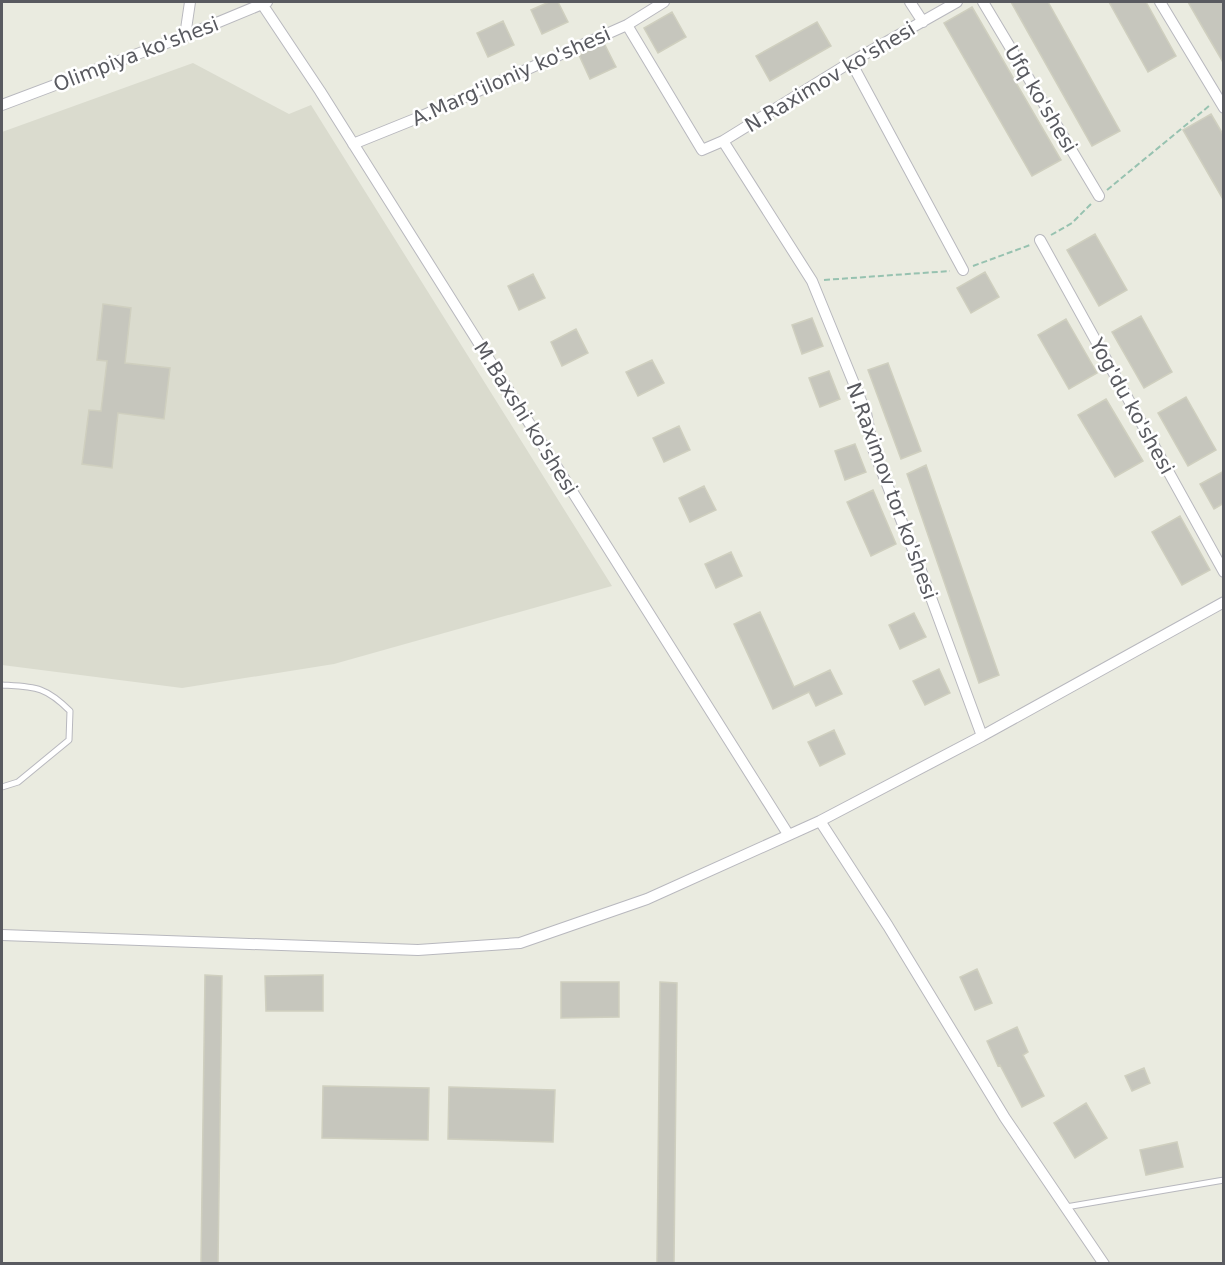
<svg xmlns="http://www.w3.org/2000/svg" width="1225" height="1265" font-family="'DejaVu Sans',sans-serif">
<rect width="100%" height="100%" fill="#eaebe0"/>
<path fill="#dadbce" d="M 193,63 L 289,114 L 311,105 L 612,586 L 334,664 L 182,688 L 2,665 L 2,132 Z"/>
<path fill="#c6c6bd" stroke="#cfcfbf" stroke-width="1.5" d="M 549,2 L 558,2 L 568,22 L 542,34 L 531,10 Z
M 1011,2 L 1048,2 L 1120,131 L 1092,146 Z
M 1109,2 L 1146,2 L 1176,56 L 1148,72 Z
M 1188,2 L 1224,2 L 1224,64 L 1203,28 Z
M 972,7 L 1061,160 L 1032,176 L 944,23 Z
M 672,12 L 686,37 L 658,53 L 644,28 Z
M 503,21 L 514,45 L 488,57 L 477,33 Z
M 817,22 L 831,46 L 770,81 L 756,56 Z
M 604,43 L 616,67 L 590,79 L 579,55 Z
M 1211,114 L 1224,136 L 1224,201 L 1183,130 Z
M 1095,234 L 1127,290 L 1099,306 L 1067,250 Z
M 985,272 L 999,297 L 971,313 L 957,288 Z
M 533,274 L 545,298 L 519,310 L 508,286 Z
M 103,304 L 131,308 L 125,363 L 170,368 L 164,419 L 118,413 L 112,468 L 82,464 L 89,410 L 101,411 L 107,361 L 97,360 Z
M 1141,316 L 1172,372 L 1144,388 L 1112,332 Z
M 812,318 L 823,346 L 802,354 L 792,325 Z
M 1066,319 L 1097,373 L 1069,389 L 1038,335 Z
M 576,329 L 588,353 L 562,366 L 551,342 Z
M 652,360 L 664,383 L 638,396 L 626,372 Z
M 888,363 L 921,451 L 901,459 L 868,370 Z
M 829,371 L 840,399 L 820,407 L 809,378 Z
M 1186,397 L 1216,450 L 1188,466 L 1158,413 Z
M 1106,399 L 1143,461 L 1115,477 L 1078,415 Z
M 679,426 L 690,450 L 664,462 L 653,438 Z
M 855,444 L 866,472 L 845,480 L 835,451 Z
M 926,465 L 999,675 L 979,683 L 907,474 Z
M 1224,471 L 1224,503 L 1214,509 L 1200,484 Z
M 704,486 L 716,510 L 690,522 L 679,498 Z
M 873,490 L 896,544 L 871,556 L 847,502 Z
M 1180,516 L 1210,570 L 1182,585 L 1152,532 Z
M 731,552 L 742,576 L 716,588 L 705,564 Z
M 760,612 L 794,687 L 830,670 L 842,694 L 816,706 L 809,692 L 773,709 L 734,624 Z
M 914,613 L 926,637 L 900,649 L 889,625 Z
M 939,669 L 950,693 L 925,705 L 913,681 Z
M 834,730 L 845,754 L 820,766 L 808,742 Z
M 977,969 L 992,1003 L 975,1010 L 960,977 Z
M 205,975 L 222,976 L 218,1263 L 201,1263 Z
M 323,975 L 323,1011 L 266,1011 L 265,976 Z
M 561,982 L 619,982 L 619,1017 L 561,1018 Z
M 660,982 L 677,983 L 674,1263 L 657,1263 Z
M 1017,1027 L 1028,1052 L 1023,1055 L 1044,1096 L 1022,1107 L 1000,1065 L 998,1066 L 987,1041 Z
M 1144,1068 L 1150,1083 L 1132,1091 L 1125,1076 Z
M 323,1086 L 429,1088 L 428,1140 L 322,1138 Z
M 449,1087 L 555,1090 L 553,1142 L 448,1139 Z
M 1086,1103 L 1107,1138 L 1075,1158 L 1054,1123 Z
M 1177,1142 L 1183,1167 L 1146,1175 L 1140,1150 Z"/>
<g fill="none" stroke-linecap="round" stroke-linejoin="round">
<defs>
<path id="service" d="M 2,685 C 35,687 45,686 70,711 L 69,740 L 18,782 L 2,787
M 1066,1207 L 1224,1180"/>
<path id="minor" d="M 910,2 L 923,22
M 983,2 L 1099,196
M 1160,2 L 1224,108
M 262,4 L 320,91 L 788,834
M 627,25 L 702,150 L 723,141 L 851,62 L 957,2
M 185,36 L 190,2
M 851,62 L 963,270
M 2,105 L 185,36 L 267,2
M 723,141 L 812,281 L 866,413 L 873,449 L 919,565 L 982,736
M 353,144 L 415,119 L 627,25 L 664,2
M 1040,240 L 1224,572
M 820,821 L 888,926 L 1005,1118 L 1104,1264
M 2,935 L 418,950 L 520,943 L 647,899 L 820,821 L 982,736 L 1224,602"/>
</defs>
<use href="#service" stroke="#b8b8be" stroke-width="7"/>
<use href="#minor" stroke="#b8b8be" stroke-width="12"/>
<path stroke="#97c2b0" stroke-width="2" stroke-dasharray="6 3" stroke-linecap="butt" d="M 1107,190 L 1209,106
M 1051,235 L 1072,223 L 1091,204
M 973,266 L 1030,245
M 824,280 L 950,271"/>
<use href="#service" stroke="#fff" stroke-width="5"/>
<use href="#minor" stroke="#fff" stroke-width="10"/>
</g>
<g text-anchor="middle" stroke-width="5" stroke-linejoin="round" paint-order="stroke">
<g font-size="20" fill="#595a60" stroke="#fff">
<text transform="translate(136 54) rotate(-21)" y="7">Olimpiya ko'shesi</text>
<text transform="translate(511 76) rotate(-24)" y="7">A.Marg'iloniy ko'shesi</text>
<text transform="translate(830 77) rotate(-31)" y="7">N.Raximov ko'shesi</text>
<text transform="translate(1041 99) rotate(59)" y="7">Ufq ko'shesi</text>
<text transform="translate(1132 406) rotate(61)" y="7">Yog'du ko'shesi</text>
<text transform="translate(526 418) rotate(58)" y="7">M.Baxshi ko'shesi</text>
<text transform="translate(892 491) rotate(70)" y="7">N.Raximov tor ko'shesi</text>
</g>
</g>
<rect width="1225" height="1265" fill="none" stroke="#595a60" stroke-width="6"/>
</svg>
